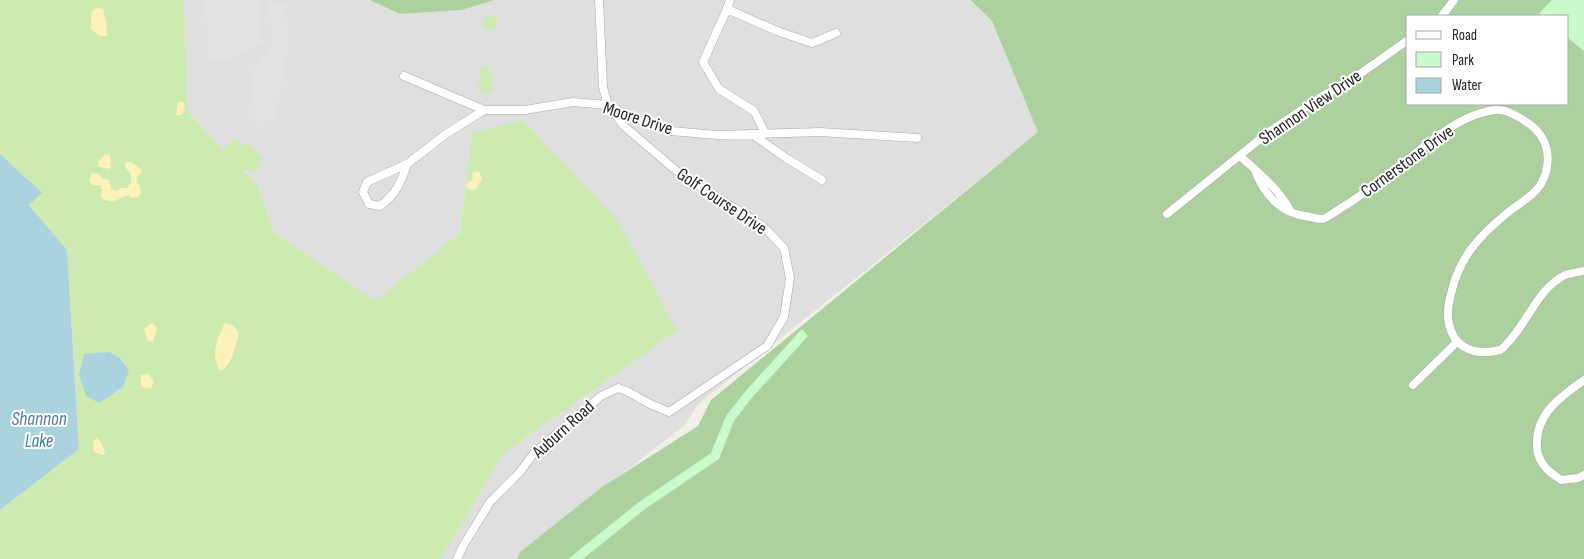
<svg xmlns="http://www.w3.org/2000/svg" width="1584" height="559" font-family="'Sofia Sans Condensed',sans-serif">
<rect width="100%" height="100%" fill="#f2efe9"/>
<path fill="#e0dfdf" d="M 184,0 L 368,0 L 400,14 L 462,10 L 494,0 L 969,0 L 992,21 L 1039,132 L 698,404 L 684,426 L 520,552 L 517,559 L 441,559 L 503,454 L 677,331 L 472,133 L 460,233 L 375,302 L 274,232 L 257,184 L 188,112 Z"/>
<path fill="#cdebb0" d="M 0,0 L 184,0 L 188,112 L 223,149 L 233,139 L 252,147 L 262,158 L 254,172 L 242,169 L 257,184 L 274,232 L 375,301 L 460,233 L 472,133 L 523,120 L 619,222 L 677,331 L 503,454 L 441,559 L 0,559 L 0,510 L 79,449 L 67,250 L 29,205 L 41,193 L 0,154 Z
M 489,15 L 497,16 L 497,24 L 493,30 L 483,28 L 483,20 Z
M 485,65 L 491,70 L 492,93 L 478,91 L 481,67 Z"/>
<path fill="#add19e" fill-rule="evenodd" d="M 369,0 L 494,0 L 462,10 L 400,14 Z
M 970,0 L 1584,0 L 1584,559 L 517,559 L 520,552 L 602,487 L 698,426 L 711,400 L 1038,132 L 992,21 ZM 1408,16 L 1568,16 L 1568,104 L 1408,104 Z"/>
<path fill="#fff1ba" d="M 96,8 L 103,9 L 106,21 L 107,36 L 100,36 L 91,29 L 91,13 Z
M 178,102 L 184,102 L 185,110 L 181,115 L 176,115 Z
M 105,154 L 110,155 L 111,167 L 108,169 L 98,166 L 98,162 Z
M 126,162 L 131,162 L 141,169 L 141,174 L 138,175 L 137,183 L 140,186 L 141,193 L 138,197 L 131,198 L 128,195 C 118,198 113,206 101,197 L 101,193 L 102,189 L 100,185 L 93,185 L 89,181 L 92,173 L 98,174 L 102,178 L 109,180 L 111,188 L 117,191 L 121,188 L 127,188 L 131,183 L 131,174 L 125,167 Z
M 479,171 L 482,179 L 476,189 L 470,190 L 465,185 L 472,180 L 473,172 Z
M 152,323 L 157,328 L 153,342 L 147,340 L 144,329 Z
M 225,323 L 234,326 L 239,333 C 235,347 233,364 220,371 C 210,354 217,340 225,323 Z
M 148,374 L 154,381 L 151,389 L 141,387 L 141,375 Z
M 97,438 L 102,444 L 105,453 L 103,455 L 94,452 L 93,442 Z"/>
<path fill="#c8facc" d="M 1552,0 L 1584,0 L 1584,51 L 1568,38 L 1568,16 L 1542,16 L 1539,13 Z
M 802,329 L 808,336 L 750,400 L 734,421 L 719,459 L 645,509 L 583,559 L 568,559 L 639,502 L 711,453 L 726,416 L 743,394 Z"/>
<path fill="#e2e2e2" d="M 205,0 L 255,0 L 261,4 L 263,45 L 246,49 L 236,57 L 209,60 Z
M 266,2 L 285,4 L 288,29 L 288,49 L 275,119 L 255,122 L 253,71 L 273,42 L 269,7 Z"/>
<path fill="#aad3df" d="M 0,154 L 42,193 L 29,205 L 67,250 L 79,449 L 0,510 Z
M 109,352 L 119,357 L 129,370 L 123,387 L 99,403 L 86,396 L 79,375 L 84,354 Z"/>
<g fill="none" stroke-linecap="round" stroke-linejoin="round">
<defs>
<path id="minor" d="M 730,0 L 727,9 L 703,62 L 719,89 L 754,111 L 765,133
M 727,9 L 777,31 L 812,43 L 836,33
M 1442,16 L 1454,0
M 404,76 L 484,110
M 752,134 L 786,158 L 822,180
M 1240,156 C 1259,173 1279,189 1291,212
M 407,164 C 401,183 396,194 380,206 L 369,204 L 363,192 L 367,182 L 407,164 L 446,134 L 484,110 L 525,110 L 573,102 L 608,105 L 634,118 L 671,131 L 717,135 L 820,132 L 917,138
M 1254,168 C 1264,196 1281,214 1311,217 C 1314,218 1320,219 1323,219 C 1329,217 1340,208 1346,205 C 1373,188 1398,167 1423,147 C 1439,135 1456,122 1475,115 C 1499,106 1507,109 1528,123 C 1549,137 1553,162 1541,184 C 1533,197 1518,204 1506,214 C 1478,237 1459,258 1451,294 C 1447,308 1446,322 1453,335 C 1458,346 1473,353 1485,352 C 1489,352 1496,351 1500,350 C 1504,348 1508,342 1511,339 C 1529,319 1539,288 1565,275 C 1571,273 1578,272 1584,271
M 1167,214 L 1270,131 L 1321,97 L 1350,81 L 1408,40
M 1584,380 C 1560,397 1535,414 1537,447 C 1537,454 1541,463 1546,468 C 1550,473 1556,476 1561,480 L 1578,478 L 1584,475
M 1413,385 L 1457,342
M 457,559 L 463,546 L 490,502 L 520,472 L 534,453 L 601,396 L 618,388 L 627,391 L 650,404 L 669,412 L 767,346 L 784,317 L 790,278 L 784,248 L 763,226 L 679,173 L 624,126 L 608,105 L 603,87 L 599,0"/>
</defs>
<use href="#minor" stroke="#a9a9a9" stroke-width="9"/>
<use href="#minor" stroke="#fff" stroke-width="8"/>
</g>
<g text-anchor="middle" stroke-width="4" stroke-linejoin="round" paint-order="stroke">
<g font-size="18" fill="#222" stroke="#fff">
<text transform="translate(1310 107) rotate(-34)" y="6">Shannon View Drive</text>
<text transform="translate(638 118) rotate(18)" y="6">Moore Drive</text>
<text transform="translate(1407 161) rotate(-36)" y="6">Cornerstone Drive</text>
<text transform="translate(722 201) rotate(34)" y="6">Golf Course Drive</text>
<text transform="translate(563 429) rotate(-42)" y="6">Auburn Road</text>
</g>
<g font-size="19" font-style="italic" fill="#4a7aab" stroke="#fff">
<text x="39" y="425">Shannon<tspan x="39" dy="22">Lake</tspan></text>
</g>
</g>
<rect x="1406" y="15" width="162" height="90" fill="#ffffff" stroke="#a7a7a7"/>
<rect x="1416" y="31" width="25" height="8" fill="#ffffff" stroke="#a7a7a7"/>
<text x="1452" y="40" font-size="15" fill="#222222">Road</text>
<rect x="1416" y="52" width="25" height="15" fill="#c8facc" stroke="#a7a7a7"/>
<text x="1452" y="65" font-size="15" fill="#222222">Park</text>
<rect x="1416" y="78" width="25" height="15" fill="#aad3df" stroke="#a7a7a7"/>
<text x="1452" y="90" font-size="15" fill="#222222">Water</text>
</svg>
